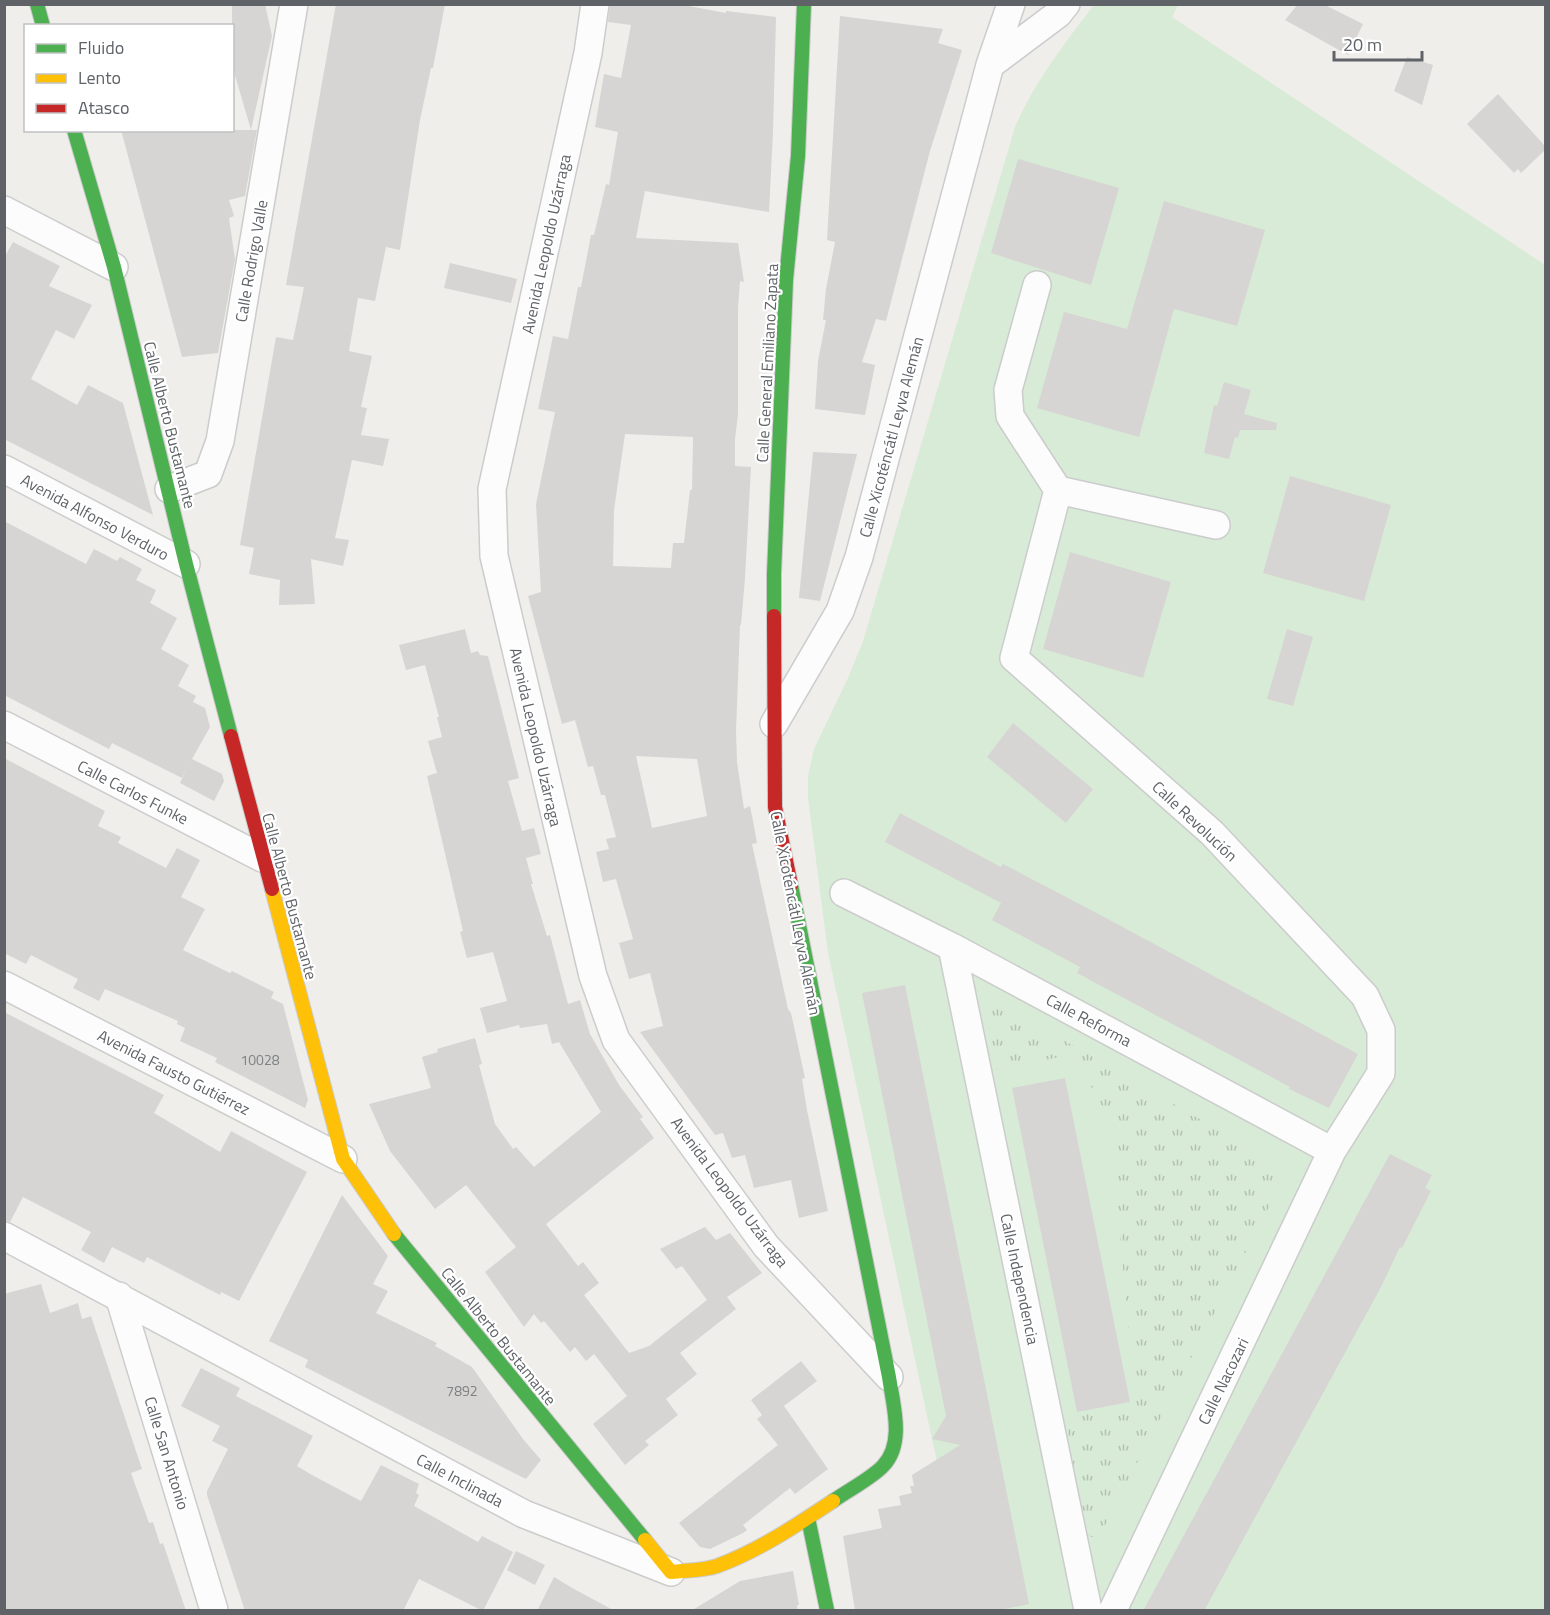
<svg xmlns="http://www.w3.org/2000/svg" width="1550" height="1615" font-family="'Titillium Web',sans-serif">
<defs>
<pattern id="park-tufts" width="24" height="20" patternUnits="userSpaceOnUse" patternTransform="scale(1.5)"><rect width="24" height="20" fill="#d8ebd6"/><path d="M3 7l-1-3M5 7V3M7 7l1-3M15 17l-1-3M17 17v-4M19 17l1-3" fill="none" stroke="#b2c2b1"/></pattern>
</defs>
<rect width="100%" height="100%" fill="#efeeea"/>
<path fill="#d8ebd6" d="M 1094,5 L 1178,5 L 1172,17 L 1545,265 L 1545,1610 L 971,1610 L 932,1439 L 828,953 L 808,798 L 808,776 L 814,749 L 848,678 L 863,641 L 1015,127 C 1035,81 1064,44 1094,5 Z"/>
<path fill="url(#park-tufts)" d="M 992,1004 L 1003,1005 L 1288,1170 L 1098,1539 L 1083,1534 L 1059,1419 L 1135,1403 L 1110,1121 L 1092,1088 L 1065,1056 L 995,1070 L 985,1014 L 986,1006 Z"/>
<path fill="#d6d5d3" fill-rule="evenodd" d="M 232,4 L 265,4 L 272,36 L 251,130 L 257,130 L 245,196 L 229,200 L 234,216 L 229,218 L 235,259 L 218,353 L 182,357 L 121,130 L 251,130 L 232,65 Z
M 336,4 L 445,4 L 433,68 L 431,68 L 420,120 L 400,250 L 386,247 L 375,301 L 358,298 L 349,351 L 372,356 L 361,407 L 367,408 L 361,435 L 389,439 L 383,466 L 352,460 L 335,538 L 349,540 L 343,566 L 311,559 L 315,604 L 279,605 L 280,580 L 249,574 L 254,548 L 240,545 L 276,337 L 293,340 L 304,287 L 286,285 Z
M 610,4 L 678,4 L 726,13 L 726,11 L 776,17 L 773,132 L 769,212 L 645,191 L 636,238 L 738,243 L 744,282 L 740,281 L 738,308 L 738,414 L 735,439 L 735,466 L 751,467 L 745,578 L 741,625 L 740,625 L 736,731 L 737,762 L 744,809 L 750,806 L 753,821 L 757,843 L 752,844 L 788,1009 L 791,1013 L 805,1078 L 802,1079 L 807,1110 L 828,1211 L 799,1218 L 791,1180 L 754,1188 L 745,1155 L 732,1158 L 723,1133 L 715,1135 L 640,1032 L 663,1026 L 650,973 L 629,979 L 619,943 L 633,939 L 616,879 L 603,882 L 596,852 L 609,849 L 606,839 L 616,837 L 605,795 L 601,795 L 593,766 L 588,767 L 575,720 L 562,724 L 528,596 L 541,592 L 536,504 L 555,412 L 538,409 L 553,336 L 568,339 L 578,287 L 581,287 L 591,235 L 594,235 L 606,184 L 609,185 L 618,132 L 595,127 L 604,74 L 621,78 L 631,25 L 608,22 ZM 625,434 L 693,437 L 692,490 L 690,490 L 684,543 L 673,543 L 671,568 L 613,566 L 614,510 ZM 636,756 L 697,759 L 707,816 L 652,828 Z
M 1298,4 L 1323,4 L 1363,24 L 1348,55 L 1285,20 Z
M 840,16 L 943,29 L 938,43 L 962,50 L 930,151 L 886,321 L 876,319 L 862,362 L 875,365 L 865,415 L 815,409 L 818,361 L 826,320 L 823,320 L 826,289 L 835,242 L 827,240 Z
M 1407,57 L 1433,65 L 1422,105 L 1394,91 Z
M 1498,94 L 1545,146 L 1545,150 L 1521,173 L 1518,169 L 1514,173 L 1467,124 Z
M 1018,159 L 1119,188 L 1091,285 L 991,253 Z
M 1164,201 L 1265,230 L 1237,326 L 1174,309 L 1139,437 L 1037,408 L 1064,312 L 1127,329 Z
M 13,242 L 60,266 L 49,286 L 92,305 L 74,339 L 56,330 L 31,379 L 77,405 L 88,385 L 123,403 L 153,515 L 4,439 L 4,258 Z
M 450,263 L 517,279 L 511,303 L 444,288 Z
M 1224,382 L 1251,390 L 1244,414 L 1277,423 L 1276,430 L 1240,430 L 1238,438 L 1235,437 L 1229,459 L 1204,453 L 1214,405 L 1217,406 Z
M 813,452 L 857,454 L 820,601 L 799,598 Z
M 1290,476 L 1391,505 L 1364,601 L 1263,573 Z
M 4,521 L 86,564 L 94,549 L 117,561 L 120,557 L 142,569 L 136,580 L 156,590 L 150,603 L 177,618 L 161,649 L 189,665 L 178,686 L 196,696 L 193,702 L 205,708 L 210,727 L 192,759 L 222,774 L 224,781 L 214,801 L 180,783 L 190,762 L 182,778 L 112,743 L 109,749 L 4,695 Z
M 1070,552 L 1171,582 L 1143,678 L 1043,649 Z
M 465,629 L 471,653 L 478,651 L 480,655 L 488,656 L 519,778 L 508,781 L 522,831 L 534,828 L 541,854 L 526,858 L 533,884 L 531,884 L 547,936 L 550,935 L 568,1004 L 580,1000 L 590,1034 L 619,1085 L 643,1117 L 640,1119 L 654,1138 L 546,1224 L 578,1266 L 583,1262 L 599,1283 L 584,1295 L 629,1353 L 649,1346 L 707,1300 L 682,1266 L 676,1269 L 660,1249 L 705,1227 L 716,1240 L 730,1233 L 762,1273 L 727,1297 L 736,1309 L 680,1353 L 697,1374 L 666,1399 L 678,1415 L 645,1441 L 649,1445 L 625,1465 L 593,1424 L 627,1396 L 594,1354 L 586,1361 L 575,1347 L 570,1352 L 544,1321 L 541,1323 L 534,1314 L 524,1327 L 485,1272 L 516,1247 L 466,1185 L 435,1209 L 390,1151 L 369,1104 L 431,1088 L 422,1057 L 438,1052 L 437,1049 L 475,1038 L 482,1064 L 479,1065 L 495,1124 L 513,1149 L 516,1147 L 534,1167 L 601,1112 L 559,1042 L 552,1044 L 547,1024 L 520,1028 L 519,1025 L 487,1033 L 480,1008 L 507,1001 L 493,952 L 467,958 L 460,932 L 463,931 L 427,776 L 437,773 L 428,741 L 442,737 L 437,717 L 439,717 L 425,665 L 406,670 L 399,645 Z
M 1287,629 L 1313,637 L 1293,706 L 1267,699 Z
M 1013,723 L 1093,789 L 1066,823 L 987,757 Z
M 4,758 L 105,811 L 98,826 L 121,837 L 118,843 L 166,868 L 177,848 L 200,860 L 181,897 L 205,909 L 183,950 L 230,973 L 232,971 L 274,992 L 271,998 L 283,1004 L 308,1100 L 305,1108 L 215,1062 L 217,1058 L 180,1041 L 185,1028 L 177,1024 L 178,1021 L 105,989 L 99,1001 L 73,988 L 78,979 L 54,967 L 31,955 L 26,964 L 4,953 Z
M 900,813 L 1001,867 L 1003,864 L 1106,918 L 1358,1054 L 1329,1108 L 1289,1089 L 1290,1087 L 1077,973 L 1080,967 L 992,920 L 1001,903 L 885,842 Z
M 905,985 L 1029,1604 L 995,1611 L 855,1611 L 843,1536 L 882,1528 L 878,1509 L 901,1505 L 899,1496 L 912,1493 L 910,1486 L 914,1486 L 912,1475 L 960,1445 L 932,1439 L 946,1416 L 862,993 Z
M 4,1012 L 164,1095 L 154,1113 L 220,1152 L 231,1131 L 307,1172 L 239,1301 L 221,1292 L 220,1295 L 147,1257 L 144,1263 L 112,1247 L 104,1263 L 81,1250 L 91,1232 L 23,1197 L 10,1222 L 4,1220 Z
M 1065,1078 L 1130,1402 L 1077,1412 L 1012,1088 Z
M 1390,1154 L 1432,1175 L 1425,1188 L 1431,1191 L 1402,1248 L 1400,1247 L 1381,1287 L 1204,1611 L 1143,1611 Z
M 342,1195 L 388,1256 L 373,1284 L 388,1291 L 376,1313 L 437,1343 L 435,1346 L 472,1367 L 523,1439 L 541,1460 L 526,1479 L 305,1367 L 308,1360 L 269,1341 Z
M 41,1284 L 50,1313 L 78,1303 L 82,1319 L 91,1316 L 142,1469 L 131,1473 L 149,1523 L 153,1522 L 160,1544 L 163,1543 L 186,1611 L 4,1611 L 4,1294 Z
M 801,1361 L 817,1381 L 784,1406 L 828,1469 L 795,1494 L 790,1488 L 743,1525 L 747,1530 L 743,1533 L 710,1549 L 700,1547 L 679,1523 L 778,1445 L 757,1419 L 762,1415 L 751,1400 Z
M 201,1368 L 240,1388 L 236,1396 L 313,1436 L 297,1466 L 312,1475 L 361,1501 L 381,1465 L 419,1484 L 416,1493 L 419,1495 L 414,1506 L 478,1542 L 482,1536 L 513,1552 L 483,1611 L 419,1579 L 403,1611 L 245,1611 L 207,1495 L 207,1491 L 228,1449 L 212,1441 L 220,1426 L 181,1406 Z
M 516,1551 L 545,1565 L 535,1585 L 507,1570 Z
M 793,1571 L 799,1605 L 797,1605 L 798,1611 L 691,1611 L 740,1581 Z
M 554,1577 L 574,1589 L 615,1611 L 537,1611 Z"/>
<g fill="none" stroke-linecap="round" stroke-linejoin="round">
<defs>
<path id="street" d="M 595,4 L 588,53 L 492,489 L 494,556 L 593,976 L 616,1040 L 766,1246 L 889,1377
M 990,65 L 1058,14 L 1066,4
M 4,210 L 114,267
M 1037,285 L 1008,390 L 1010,416 L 1058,490 L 1014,658 L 1212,833 L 1365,996 L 1381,1030 L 1381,1073 L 1332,1151 L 1113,1610
M 4,469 L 186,564
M 169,489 L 208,474 L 220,441 L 294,4
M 1058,490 L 1216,525
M 774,724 L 840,611 L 859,557 L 990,65 L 1011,4
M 4,725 L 262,858
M 844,893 L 952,947 L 1332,1151
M 952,947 L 1088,1610
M 4,985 L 343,1159
M 4,1236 L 524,1514 L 671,1572
M 119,1296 L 214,1610"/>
<path id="fast" d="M 37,4 L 43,26
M 74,130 L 114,267 L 186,564 L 231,736
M 774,616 L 774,574 L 786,280 L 798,156 L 804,4
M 791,885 L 889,1377 C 893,1405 905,1443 883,1466 C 872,1478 847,1491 833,1501
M 394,1234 L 645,1540
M 808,1518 L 827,1610"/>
<path id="slow" d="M 272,889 L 343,1159 L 394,1234
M 645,1540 L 671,1572 C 685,1570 703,1571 717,1566 C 758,1551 797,1525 833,1501"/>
<path id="jam" d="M 774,616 L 775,807 L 791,885
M 231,736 L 272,889"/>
</defs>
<use href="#street" stroke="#cbcccc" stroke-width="30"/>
<use href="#fast" stroke="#cacacb" stroke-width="16"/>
<use href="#slow" stroke="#cacacb" stroke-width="16"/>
<use href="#jam" stroke="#cacacb" stroke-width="16"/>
<use href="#street" stroke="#fdfcfc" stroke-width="27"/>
<use href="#fast" stroke="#4caf50" stroke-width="14"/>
<use href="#slow" stroke="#ffc107" stroke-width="14"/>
<use href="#jam" stroke="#c62828" stroke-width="14"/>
</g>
<g text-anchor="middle" stroke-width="4.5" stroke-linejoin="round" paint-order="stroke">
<g font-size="14" fill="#7e8184">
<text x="260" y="1065">10028</text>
<text x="462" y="1396">7892</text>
</g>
<g font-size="16" fill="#5f6368" stroke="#fff">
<text transform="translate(546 244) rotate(-78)" y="6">Avenida Leopoldo Uzárraga</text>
<text transform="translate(251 261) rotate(-80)" y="6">Calle Rodrigo Valle</text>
<text transform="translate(767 363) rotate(-87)" y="6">Calle General Emiliano Zapata</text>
<text transform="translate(170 425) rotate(76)" y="6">Calle Alberto Bustamante</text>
<text transform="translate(891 437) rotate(-75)" y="6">Calle Xicoténcátl Leyva Alemán</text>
<text transform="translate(95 517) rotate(28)" y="6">Avenida Alfonso Verduro</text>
<text transform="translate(536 737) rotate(77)" y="6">Avenida Leopoldo Uzárraga</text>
<text transform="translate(133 792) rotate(27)" y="6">Calle Carlos Funke</text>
<text transform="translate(1195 821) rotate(43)" y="6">Calle Revolución</text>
<text transform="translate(290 896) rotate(75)" y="6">Calle Alberto Bustamante</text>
<text transform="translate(796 913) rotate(79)" y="6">Calle Xicoténcátl Leyva Alemán</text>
<text transform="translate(1089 1020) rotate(28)" y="6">Calle Reforma</text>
<text transform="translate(174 1072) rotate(27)" y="6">Avenida Fausto Gutiérrez</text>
<text transform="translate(730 1192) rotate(53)" y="6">Avenida Leopoldo Uzárraga</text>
<text transform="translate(1020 1279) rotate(78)" y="6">Calle Independencia</text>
<text transform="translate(499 1336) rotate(51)" y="6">Calle Alberto Bustamante</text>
<text transform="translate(1223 1381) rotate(-64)" y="6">Calle Nacozari</text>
<text transform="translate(167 1453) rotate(73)" y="6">Calle San Antonio</text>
<text transform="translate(460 1480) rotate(28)" y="6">Calle Inclinada</text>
</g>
</g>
<rect width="1550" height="1615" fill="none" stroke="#5f6368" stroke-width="12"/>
<rect x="24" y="24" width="210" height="108" fill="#ffffff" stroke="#bfc1c3" stroke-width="1.5"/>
<rect x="36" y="44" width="30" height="9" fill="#4caf50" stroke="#bfc1c3" stroke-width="1.5"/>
<text x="78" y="54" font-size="18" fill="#5f6368">Fluido</text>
<rect x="36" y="74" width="30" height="9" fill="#ffc107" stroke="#bfc1c3" stroke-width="1.5"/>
<text x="78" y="84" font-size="18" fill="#5f6368">Lento</text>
<rect x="36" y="104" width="30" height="9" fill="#c62828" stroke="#bfc1c3" stroke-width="1.5"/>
<text x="78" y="114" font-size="18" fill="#5f6368">Atasco</text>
<path d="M1334 51v9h88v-9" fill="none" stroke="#5f6368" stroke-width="3"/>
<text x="1343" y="51" font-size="18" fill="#5f6368" stroke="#ffffff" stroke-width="4.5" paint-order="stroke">20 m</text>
</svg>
